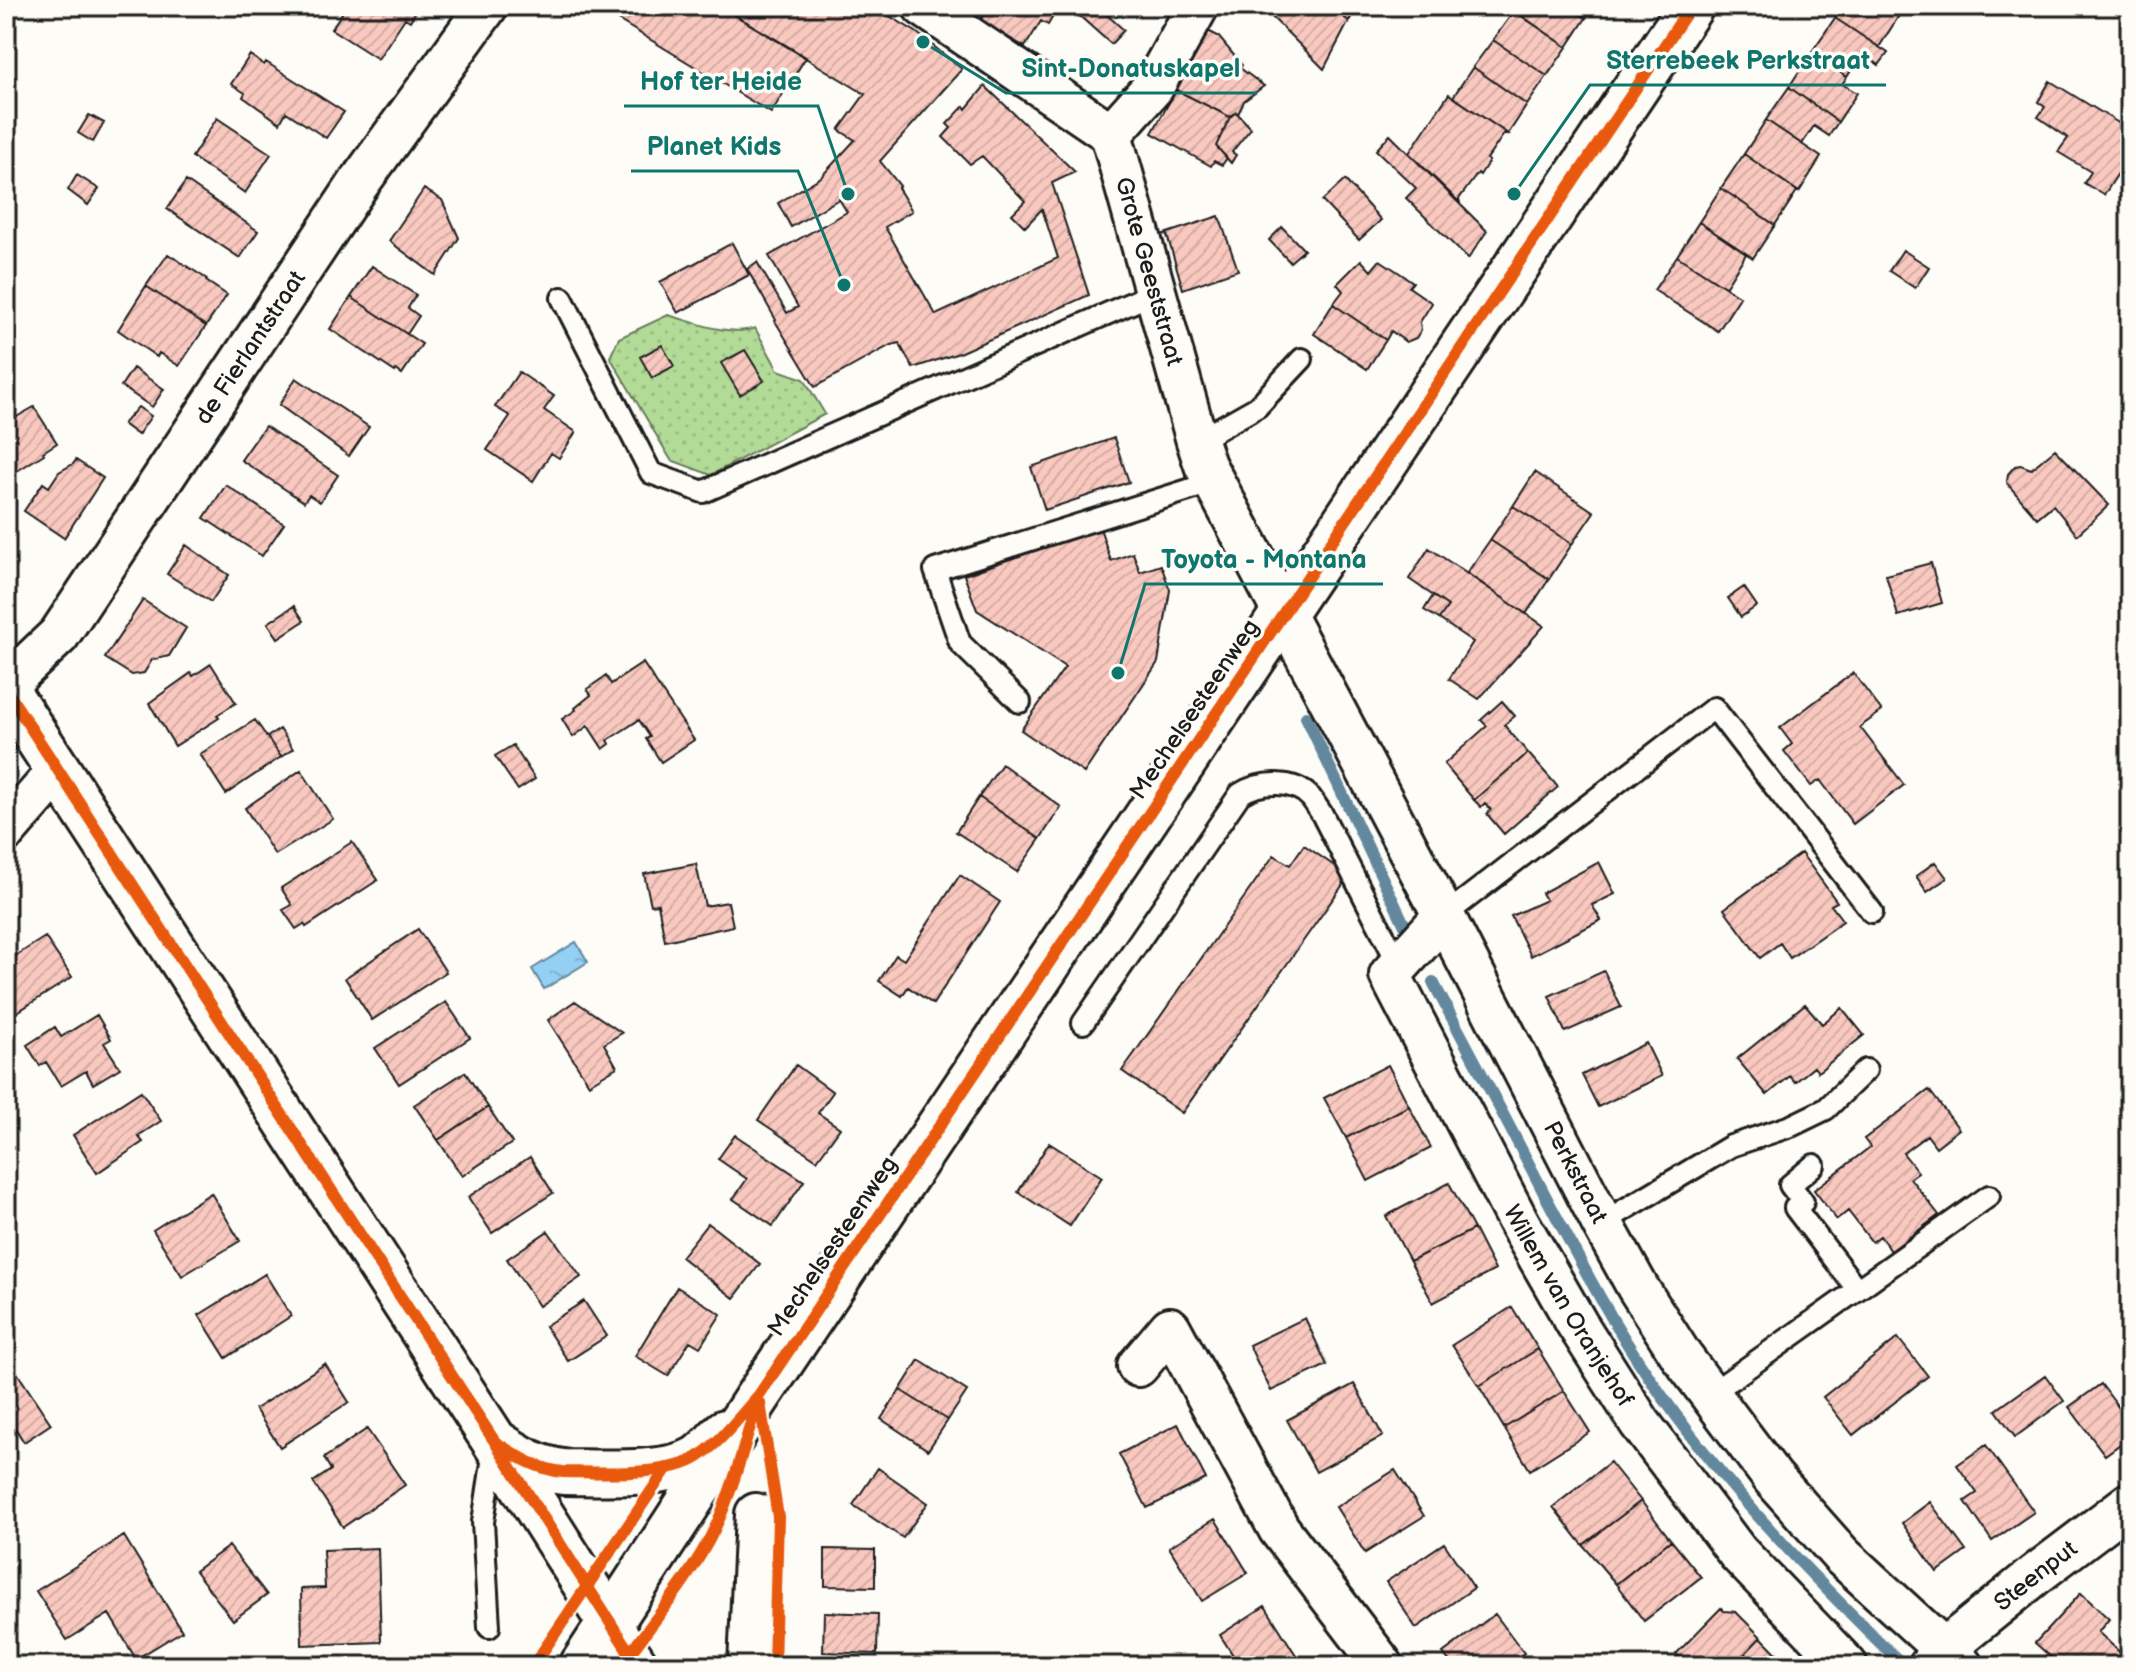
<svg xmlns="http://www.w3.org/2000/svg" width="2136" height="1672" font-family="'Balsamiq Sans',sans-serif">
<defs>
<pattern id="park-dots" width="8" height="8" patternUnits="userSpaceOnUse" patternTransform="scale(2)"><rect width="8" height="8" fill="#b2db97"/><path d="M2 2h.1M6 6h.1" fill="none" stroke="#98bb82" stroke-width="1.8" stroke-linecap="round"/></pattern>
<pattern id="water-ripples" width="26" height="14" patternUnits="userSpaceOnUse" patternTransform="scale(2)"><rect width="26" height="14" fill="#93d0f4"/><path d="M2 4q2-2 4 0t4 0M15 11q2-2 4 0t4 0" fill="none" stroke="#7eb2d1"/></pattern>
<pattern id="building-hatch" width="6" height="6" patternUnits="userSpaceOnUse" patternTransform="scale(2)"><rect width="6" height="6" fill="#f9c9c0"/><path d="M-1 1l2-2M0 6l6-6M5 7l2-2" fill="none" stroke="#d5aca4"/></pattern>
</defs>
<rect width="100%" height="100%" fill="#fdfcf7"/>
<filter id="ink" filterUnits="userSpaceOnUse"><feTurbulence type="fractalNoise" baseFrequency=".0125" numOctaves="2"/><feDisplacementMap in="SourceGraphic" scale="16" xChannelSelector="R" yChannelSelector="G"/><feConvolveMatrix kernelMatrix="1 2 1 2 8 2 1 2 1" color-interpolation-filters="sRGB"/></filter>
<g filter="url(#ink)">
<path fill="url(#park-dots)" stroke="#677c5a" stroke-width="2" d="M 668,315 C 694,322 729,337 755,328 L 778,370 L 804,379 L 825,414 L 711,475 L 671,460 L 610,357 L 619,338 Z"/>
<path fill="url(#water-ripples)" stroke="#63889e" stroke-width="2" d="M 576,942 L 588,962 L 544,989 L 532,969 Z"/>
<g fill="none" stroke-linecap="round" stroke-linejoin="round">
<path stroke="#63889e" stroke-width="12" d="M 1306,717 L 1406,928
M 1433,982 C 1471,1054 1509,1125 1546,1197 C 1579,1259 1611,1322 1651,1380 C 1723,1486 1812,1577 1903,1665"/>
</g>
<path fill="url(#building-hatch)" stroke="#1c1c1c" stroke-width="2" d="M 347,6 L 419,6 L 410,21 L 405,18 L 378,59 L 331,29 Z
M 595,6 L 725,6 L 723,8 L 806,57 L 771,113 Z
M 725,6 L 873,6 L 916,32 L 962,69 L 880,161 L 900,186 L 898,188 L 912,211 L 885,227 L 936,315 L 1058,258 L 1042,209 L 1025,227 L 1012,214 L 1025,201 L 982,156 L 970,164 L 943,137 L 951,128 L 947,124 L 964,106 L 966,109 L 985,86 L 1075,172 L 1052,183 L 1089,295 L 959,353 L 913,368 L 899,343 L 889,346 L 815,387 L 775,321 L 776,320 L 747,269 L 757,262 L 787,313 L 798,307 L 769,256 L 847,212 L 839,199 L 791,227 L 778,203 L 821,177 L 855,140 L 839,130 L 865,94 L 723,8 Z
M 954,6 L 989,6 L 980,21 Z
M 989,6 L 1059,6 L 1048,25 L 1041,21 L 1025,47 L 980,21 Z
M 1076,6 L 1097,6 L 1124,30 L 1111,44 L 1073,10 Z
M 1261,6 L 1327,6 L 1349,21 L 1324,69 Z
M 1327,6 L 1357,6 L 1349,21 Z
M 1529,6 L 1568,6 L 1586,18 L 1567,47 L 1522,16 Z
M 1568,6 L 1595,6 L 1586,18 Z
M 1843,6 L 1888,6 L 1900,14 L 1879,47 L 1835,18 Z
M 1888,6 L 1906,6 L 1900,14 Z
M 1514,11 L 1567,47 L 1547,76 L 1493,40 Z
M 1835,18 L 1888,53 L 1879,65 L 1862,53 L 1847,77 L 1811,53 Z
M 1208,31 L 1218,36 L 1242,65 L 1240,68 L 1264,86 L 1244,101 L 1238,114 L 1236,112 L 1230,117 L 1176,90 Z
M 1493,40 L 1547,76 L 1527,105 L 1473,67 Z
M 1811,53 L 1847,77 L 1842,84 L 1857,93 L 1838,122 L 1789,87 Z
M 250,55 L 264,65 L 266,62 L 344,112 L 326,138 L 286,112 L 280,123 L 243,97 L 245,93 L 231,84 Z
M 1473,67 L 1527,105 L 1508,134 L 1453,97 Z
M 2050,81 L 2130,130 L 2130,155 L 2104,195 L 2084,183 L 2091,172 L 2058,152 L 2068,138 L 2038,117 L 2045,107 L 2038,102 Z
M 1789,87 L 1838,122 L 1829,136 L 1814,126 L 1802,144 L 1766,120 Z
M 1176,90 L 1230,117 L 1216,146 L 1227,158 L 1222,165 L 1214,161 L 1211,166 L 1152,133 Z
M 1449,94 L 1508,134 L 1504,134 L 1487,159 L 1489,161 L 1480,175 L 1478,173 L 1459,199 L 1460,203 L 1409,153 Z
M 1236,112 L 1251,128 L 1232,152 L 1236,155 L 1231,163 L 1216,146 L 1230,117 Z
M 89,115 L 104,123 L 93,142 L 78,133 Z
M 217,118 L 271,154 L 245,193 L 192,157 Z
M 1766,120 L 1821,157 L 1799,192 L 1744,154 Z
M 1390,135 L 1487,231 L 1468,259 L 1406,198 L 1416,188 L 1376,150 Z
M 1744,154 L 1797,191 L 1775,225 L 1721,188 Z
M 77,175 L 99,189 L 88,205 L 68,190 Z
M 1345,180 L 1381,220 L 1359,240 L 1322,201 Z
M 186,181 L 258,231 L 240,258 L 167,209 Z
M 1721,188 L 1775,225 L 1753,258 L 1699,222 Z
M 424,189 L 442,200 L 459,238 L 435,275 L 389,241 Z
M 1219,216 L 1238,270 L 1183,289 L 1167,235 L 1164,234 Z
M 1699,222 L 1746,254 L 1725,287 L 1677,256 Z
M 1282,227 L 1304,250 L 1290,262 L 1269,240 Z
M 732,243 L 749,275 L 678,313 L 660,282 Z
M 1903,250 L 1929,267 L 1915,288 L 1889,271 Z
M 168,254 L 207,279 L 206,281 L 227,295 L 206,326 L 146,286 Z
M 1677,256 L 1740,297 L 1718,331 L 1654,290 Z
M 1361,260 L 1371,271 L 1380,260 L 1413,282 L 1409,287 L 1432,303 L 1420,322 L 1421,330 L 1416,338 L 1406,342 L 1391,331 L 1386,340 L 1333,304 L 1343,291 L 1337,284 Z
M 372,266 L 416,295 L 408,308 L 419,316 L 407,334 L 351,297 Z
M 146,286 L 206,326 L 179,366 L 159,353 L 157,357 L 118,330 Z
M 351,297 L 422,344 L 402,374 L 396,370 L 395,372 L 330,329 Z
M 1333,304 L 1386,340 L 1367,369 L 1314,334 Z
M 662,345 L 674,366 L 652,378 L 640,357 Z
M 745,350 L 764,381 L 740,395 L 721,363 Z
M 133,368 L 164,389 L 152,407 L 121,386 Z
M 519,372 L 554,396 L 544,410 L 576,432 L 559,458 L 551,453 L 533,481 L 487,450 L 510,416 L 495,407 Z
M 296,378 L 369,427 L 349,456 L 279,405 Z
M 34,407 L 57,443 L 43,452 L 44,454 L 6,478 L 6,423 Z
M 138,407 L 151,416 L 138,435 L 123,424 Z
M 265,426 L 338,475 L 320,502 L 309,495 L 304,502 L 241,460 Z
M 1114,438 L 1129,482 L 1045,510 L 1031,467 Z
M 2055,449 L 2109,505 L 2077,535 L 2053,505 L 2037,518 L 2010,487 L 2007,482 L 2008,474 L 2015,466 L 2021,465 L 2031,469 Z
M 76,460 L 103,478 L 64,538 L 24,511 L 43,483 L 49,487 L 59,472 L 73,464 Z
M 1535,472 L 1594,512 L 1572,544 L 1513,506 Z
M 226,485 L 284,524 L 262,556 L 204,518 Z
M 1513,506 L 1572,544 L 1549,579 L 1490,540 Z
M 1100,528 L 1111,561 L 1133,553 L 1140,572 L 1161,565 L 1170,590 L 1158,662 L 1084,773 L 1021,730 L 1065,667 L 977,610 L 964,575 Z
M 1490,540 L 1549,579 L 1526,614 L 1467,573 Z
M 186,545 L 229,575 L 211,602 L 167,574 Z
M 1429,548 L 1544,626 L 1479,699 L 1449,679 L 1473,642 L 1439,619 L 1448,606 L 1409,579 Z
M 1931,563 L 1942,603 L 1898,616 L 1886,575 Z
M 1744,587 L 1757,606 L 1741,617 L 1728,598 Z
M 1433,596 L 1448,606 L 1439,619 L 1424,610 Z
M 143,600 L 186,628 L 169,656 L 152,660 L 144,673 L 132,675 L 105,658 Z
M 294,606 L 304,621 L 278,638 L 268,623 Z
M 643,663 L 694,740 L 661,762 L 646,739 L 650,737 L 639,720 L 608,740 L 610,744 L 603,749 L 588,726 L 573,737 L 562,719 L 576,710 L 575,708 L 591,695 L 587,689 L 606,676 L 611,684 Z
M 211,664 L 236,703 L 217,715 L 219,718 L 175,746 L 149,703 L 191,673 L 193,676 Z
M 1853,673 L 1882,711 L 1860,727 L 1904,785 L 1853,824 L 1820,780 L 1811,786 L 1784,751 L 1792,744 L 1780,728 Z
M 1502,701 L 1515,716 L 1504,725 L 1528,753 L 1474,800 L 1444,764 L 1487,726 L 1481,720 Z
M 255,720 L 281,757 L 226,794 L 200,754 Z
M 280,729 L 293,749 L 281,757 L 267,737 Z
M 513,745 L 535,779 L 518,790 L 495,756 Z
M 1528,753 L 1558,787 L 1504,834 L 1487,814 L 1491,810 L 1485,803 L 1481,807 L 1474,800 Z
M 1002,764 L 1061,807 L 1040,839 L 979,797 Z
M 301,770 L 333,819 L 275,855 L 245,808 Z
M 979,797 L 1040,839 L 1017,872 L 956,832 Z
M 352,842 L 378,880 L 306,927 L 304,924 L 296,929 L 283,910 L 292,905 L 281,888 Z
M 1304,845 L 1349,876 L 1182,1113 L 1122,1071 L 1274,855 L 1290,865 Z
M 1801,853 L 1837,902 L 1831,905 L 1843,921 L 1790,958 L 1780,943 L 1760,958 L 1724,909 Z
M 1599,862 L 1615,894 L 1592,905 L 1601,920 L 1531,956 L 1511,916 L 1546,900 L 1542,893 Z
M 1935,862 L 1947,878 L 1927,892 L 1916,876 Z
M 696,864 L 705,906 L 728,902 L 733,926 L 665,941 L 658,904 L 651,905 L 644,874 Z
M 960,875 L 1000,902 L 933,1004 L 908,987 L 902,996 L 879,981 L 896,955 L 904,960 Z
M 418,929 L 446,972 L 372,1020 L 345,978 Z
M 45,937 L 72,977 L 11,1016 L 6,1008 L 6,962 Z
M 1604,971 L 1621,1007 L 1565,1032 L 1549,996 Z
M 575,1001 L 622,1033 L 604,1044 L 617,1067 L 589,1084 L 548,1020 Z
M 446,1002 L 470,1038 L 399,1084 L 375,1048 Z
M 1805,1004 L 1822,1024 L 1842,1008 L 1864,1035 L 1818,1072 L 1814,1067 L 1795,1082 L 1790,1076 L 1767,1095 L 1737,1059 Z
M 97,1015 L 111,1039 L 104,1043 L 120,1068 L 93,1084 L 86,1071 L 61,1086 L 46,1062 L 40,1066 L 27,1045 L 55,1027 L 61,1037 Z
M 1646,1043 L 1662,1076 L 1598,1107 L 1582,1075 Z
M 796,1065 L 833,1092 L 818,1113 L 840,1128 L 817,1160 L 758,1120 Z
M 1388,1065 L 1409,1106 L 1346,1138 L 1324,1098 Z
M 465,1072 L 488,1107 L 438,1140 L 414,1105 Z
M 1929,1090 L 1959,1129 L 1936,1147 L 1927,1135 L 1903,1153 L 1918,1172 L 1910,1178 L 1939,1215 L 1891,1251 L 1880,1236 L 1872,1242 L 1848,1211 L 1837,1220 L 1814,1190 L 1870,1147 L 1864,1139 Z
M 141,1091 L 161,1121 L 138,1136 L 143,1142 L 97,1173 L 73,1135 Z
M 1409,1106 L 1431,1148 L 1368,1181 L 1346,1138 Z
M 488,1107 L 512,1143 L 462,1176 L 438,1140 Z
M 735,1135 L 804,1181 L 773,1226 L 733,1199 L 747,1179 L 718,1159 Z
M 1049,1143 L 1102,1177 L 1070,1226 L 1018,1192 Z
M 530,1157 L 553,1193 L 492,1233 L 468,1197 Z
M 1449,1183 L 1474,1229 L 1410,1261 L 1386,1216 Z
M 211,1193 L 240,1241 L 182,1276 L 153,1230 Z
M 708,1223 L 760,1264 L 734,1298 L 681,1257 Z
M 1474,1229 L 1495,1270 L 1433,1303 L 1410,1261 Z
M 548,1231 L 581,1277 L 539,1306 L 507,1259 Z
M 265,1274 L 291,1316 L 226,1358 L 199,1315 Z
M 677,1287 L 721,1314 L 700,1347 L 690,1341 L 668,1376 L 635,1356 Z
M 584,1301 L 607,1336 L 568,1361 L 545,1326 Z
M 1512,1307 L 1538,1349 L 1479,1386 L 1452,1345 Z
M 1305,1318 L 1327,1365 L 1271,1391 L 1249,1345 Z
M 1898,1338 L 1928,1376 L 1853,1435 L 1823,1397 Z
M 1538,1349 L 1564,1391 L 1504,1428 L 1479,1386 Z
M 6,1356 L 51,1424 L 24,1442 L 15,1428 L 6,1434 Z
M 919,1360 L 967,1391 L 948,1420 L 900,1390 Z
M 325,1364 L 349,1402 L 280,1447 L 255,1409 Z
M 2045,1375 L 2064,1401 L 2015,1437 L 1996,1410 Z
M 1354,1384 L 1383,1436 L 1316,1472 L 1287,1420 Z
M 2101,1384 L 2130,1423 L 2130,1437 L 2105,1455 L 2069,1407 Z
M 900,1390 L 948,1420 L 928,1450 L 881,1419 Z
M 1564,1391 L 1590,1432 L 1530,1470 L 1504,1428 Z
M 1178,1424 L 1206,1479 L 1147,1508 L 1119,1454 Z
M 367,1429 L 405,1485 L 343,1527 L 313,1482 L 331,1470 L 324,1458 Z
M 1986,1445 L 2034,1512 L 1992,1541 L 1965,1501 L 1977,1493 L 1957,1465 Z
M 1610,1462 L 1641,1501 L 1583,1545 L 1553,1507 Z
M 878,1468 L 928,1503 L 903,1538 L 853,1505 Z
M 1395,1470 L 1424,1516 L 1365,1553 L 1336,1507 Z
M 1641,1501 L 1671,1540 L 1616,1584 L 1583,1545 Z
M 1930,1502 L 1966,1551 L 1937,1572 L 1902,1523 Z
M 1215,1519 L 1248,1573 L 1202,1601 L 1169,1547 Z
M 124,1536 L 182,1631 L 136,1659 L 109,1614 L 67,1640 L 36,1591 Z
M 1671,1540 L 1701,1577 L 1644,1621 L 1616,1584 Z
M 1444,1543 L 1474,1588 L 1416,1628 L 1386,1582 Z
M 229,1546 L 267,1595 L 233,1620 L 195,1571 Z
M 378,1548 L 381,1642 L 302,1645 L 301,1589 L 325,1588 L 323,1550 Z
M 825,1549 L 875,1550 L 875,1587 L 825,1586 Z
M 2081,1593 L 2109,1619 L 2098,1632 L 2125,1657 L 2116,1666 L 2061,1666 L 2035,1643 Z
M 1265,1606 L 1301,1663 L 1296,1666 L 1285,1666 L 1283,1663 L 1279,1666 L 1240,1666 L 1220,1635 Z
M 1721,1608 L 1724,1611 L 1736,1612 L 1761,1637 L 1733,1666 L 1687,1666 L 1676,1654 Z
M 824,1612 L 878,1614 L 877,1654 L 823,1652 Z
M 1495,1614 L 1524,1653 L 1507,1666 L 1453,1666 L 1443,1653 Z
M 1761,1637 L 1789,1666 L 1733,1666 Z"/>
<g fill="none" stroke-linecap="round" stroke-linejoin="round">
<defs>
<path id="lane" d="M 562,298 L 651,473 L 703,492 L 1154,293
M 1197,441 L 1257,407 L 1302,359
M 1020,702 L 960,643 L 935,570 L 1214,482
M 1444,916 L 1714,708 L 1872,912
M 1083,1023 L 1240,794 C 1260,781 1294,779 1311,798 C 1315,803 1318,809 1322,814 L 1399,965
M 1814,1165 L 1790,1185 L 1803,1202 L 1795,1208 L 1857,1289
M 1602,1223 L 1731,1146 L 1791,1126 L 1826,1109 L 1866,1070
M 1709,1395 L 1989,1196
M 489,1627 L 483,1522 L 494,1450"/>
<g id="street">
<path id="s1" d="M 923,6 L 1111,134 L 1197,441 L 1205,465 L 1444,916 L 1602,1223 L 1638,1288 L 1682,1357 L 1773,1478 L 1842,1556 L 1962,1666"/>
<path d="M 1111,134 L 1153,87 L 1198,6"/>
<path id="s2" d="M 6,685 L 59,635 L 359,183 L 487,6"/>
<path d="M 6,831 L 58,771"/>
<path id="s3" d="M 1444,916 L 1390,975 L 1519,1223 L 1577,1324 L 1640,1423 L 1738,1553 L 1847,1666"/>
<path d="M 1138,1366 L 1170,1328 L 1279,1529 L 1383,1666"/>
<path d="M 610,1623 L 638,1666"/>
<path d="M 749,1666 L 756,1514"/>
<path id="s4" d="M 1929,1666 L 1943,1650 L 2035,1575 L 2130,1503"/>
</g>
<path id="secondary" d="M 6,690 L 495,1442 L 610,1623
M 497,1443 C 518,1457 537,1469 563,1472 C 599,1472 667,1477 698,1458 C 708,1451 716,1441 725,1432
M 582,1666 L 759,1395 L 1691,6"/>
</defs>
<use href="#lane" stroke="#1c1c1c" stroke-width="26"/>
<use href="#street" stroke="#1c1c1c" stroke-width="46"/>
<use href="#secondary" stroke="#1c1c1c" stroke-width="50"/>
<use href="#lane" stroke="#fdfcf7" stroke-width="20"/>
<use href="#street" stroke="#fdfcf7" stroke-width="40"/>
<use href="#secondary" stroke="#fdfcf7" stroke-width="44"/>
<defs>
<path id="cycleway" d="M 6,690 L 495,1442 L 638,1666
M 760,1403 L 778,1517 L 774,1666
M 495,1442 C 517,1456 536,1469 563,1472 C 599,1472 668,1477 698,1457 C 721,1442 740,1416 759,1395 L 1691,6
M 533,1666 L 667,1468
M 621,1666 C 653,1621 691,1578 715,1528 C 734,1487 745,1442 758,1399"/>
</defs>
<use href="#cycleway" stroke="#fdfcf7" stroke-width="17"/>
<use href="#cycleway" stroke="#e8590c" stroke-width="12"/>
</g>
</g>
<g text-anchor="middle" stroke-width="7" stroke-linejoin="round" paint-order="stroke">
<g font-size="24" fill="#1c1c1c" stroke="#fdfcf7">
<text dy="8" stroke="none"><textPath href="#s1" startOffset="370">Grote Geeststraat</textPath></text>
<text dy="8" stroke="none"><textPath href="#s2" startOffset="418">de Fierlantstraat</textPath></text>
<text transform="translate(1194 709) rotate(-56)" y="8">Mechelsesteenweg</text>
<text dy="8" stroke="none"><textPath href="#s1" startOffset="1370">Perkstraat</textPath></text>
<text transform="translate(832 1246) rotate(-56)" y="8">Mechelsesteenweg</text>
<text dy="8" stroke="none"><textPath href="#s3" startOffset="456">Willem van Oranjehof</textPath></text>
<text dy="8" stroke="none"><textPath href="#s4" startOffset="140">Steenput</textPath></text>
</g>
</g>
<path fill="none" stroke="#0f766e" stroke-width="3" d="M1514 194L1590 85H1886M923 42L1006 93H1257M848 194L818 106H624M844 285L798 171H631M1118 673L1145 584H1383"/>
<g fill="#0f766e" stroke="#fdfcf7" stroke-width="3">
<circle cx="1514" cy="194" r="8"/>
<circle cx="923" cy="42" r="8"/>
<circle cx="848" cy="194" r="8"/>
<circle cx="844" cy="285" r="8"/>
<circle cx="1118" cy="673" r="8"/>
</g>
<g font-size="26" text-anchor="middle" font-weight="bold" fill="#0f766e" stroke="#fdfcf7" stroke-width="7" stroke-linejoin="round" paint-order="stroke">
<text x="1738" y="69">Sterrebeek Perkstraat</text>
<text x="1131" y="77">Sint-Donatuskapel</text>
<text x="721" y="90">Hof ter Heide</text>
<text x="714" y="155">Planet Kids</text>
<text x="1264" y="568">Toyota - Montana</text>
</g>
<rect width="2136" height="1672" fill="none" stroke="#fdfcf7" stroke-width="32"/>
<rect x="16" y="16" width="2104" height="1640" fill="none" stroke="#1c1c1c" stroke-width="3" filter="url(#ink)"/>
</svg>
